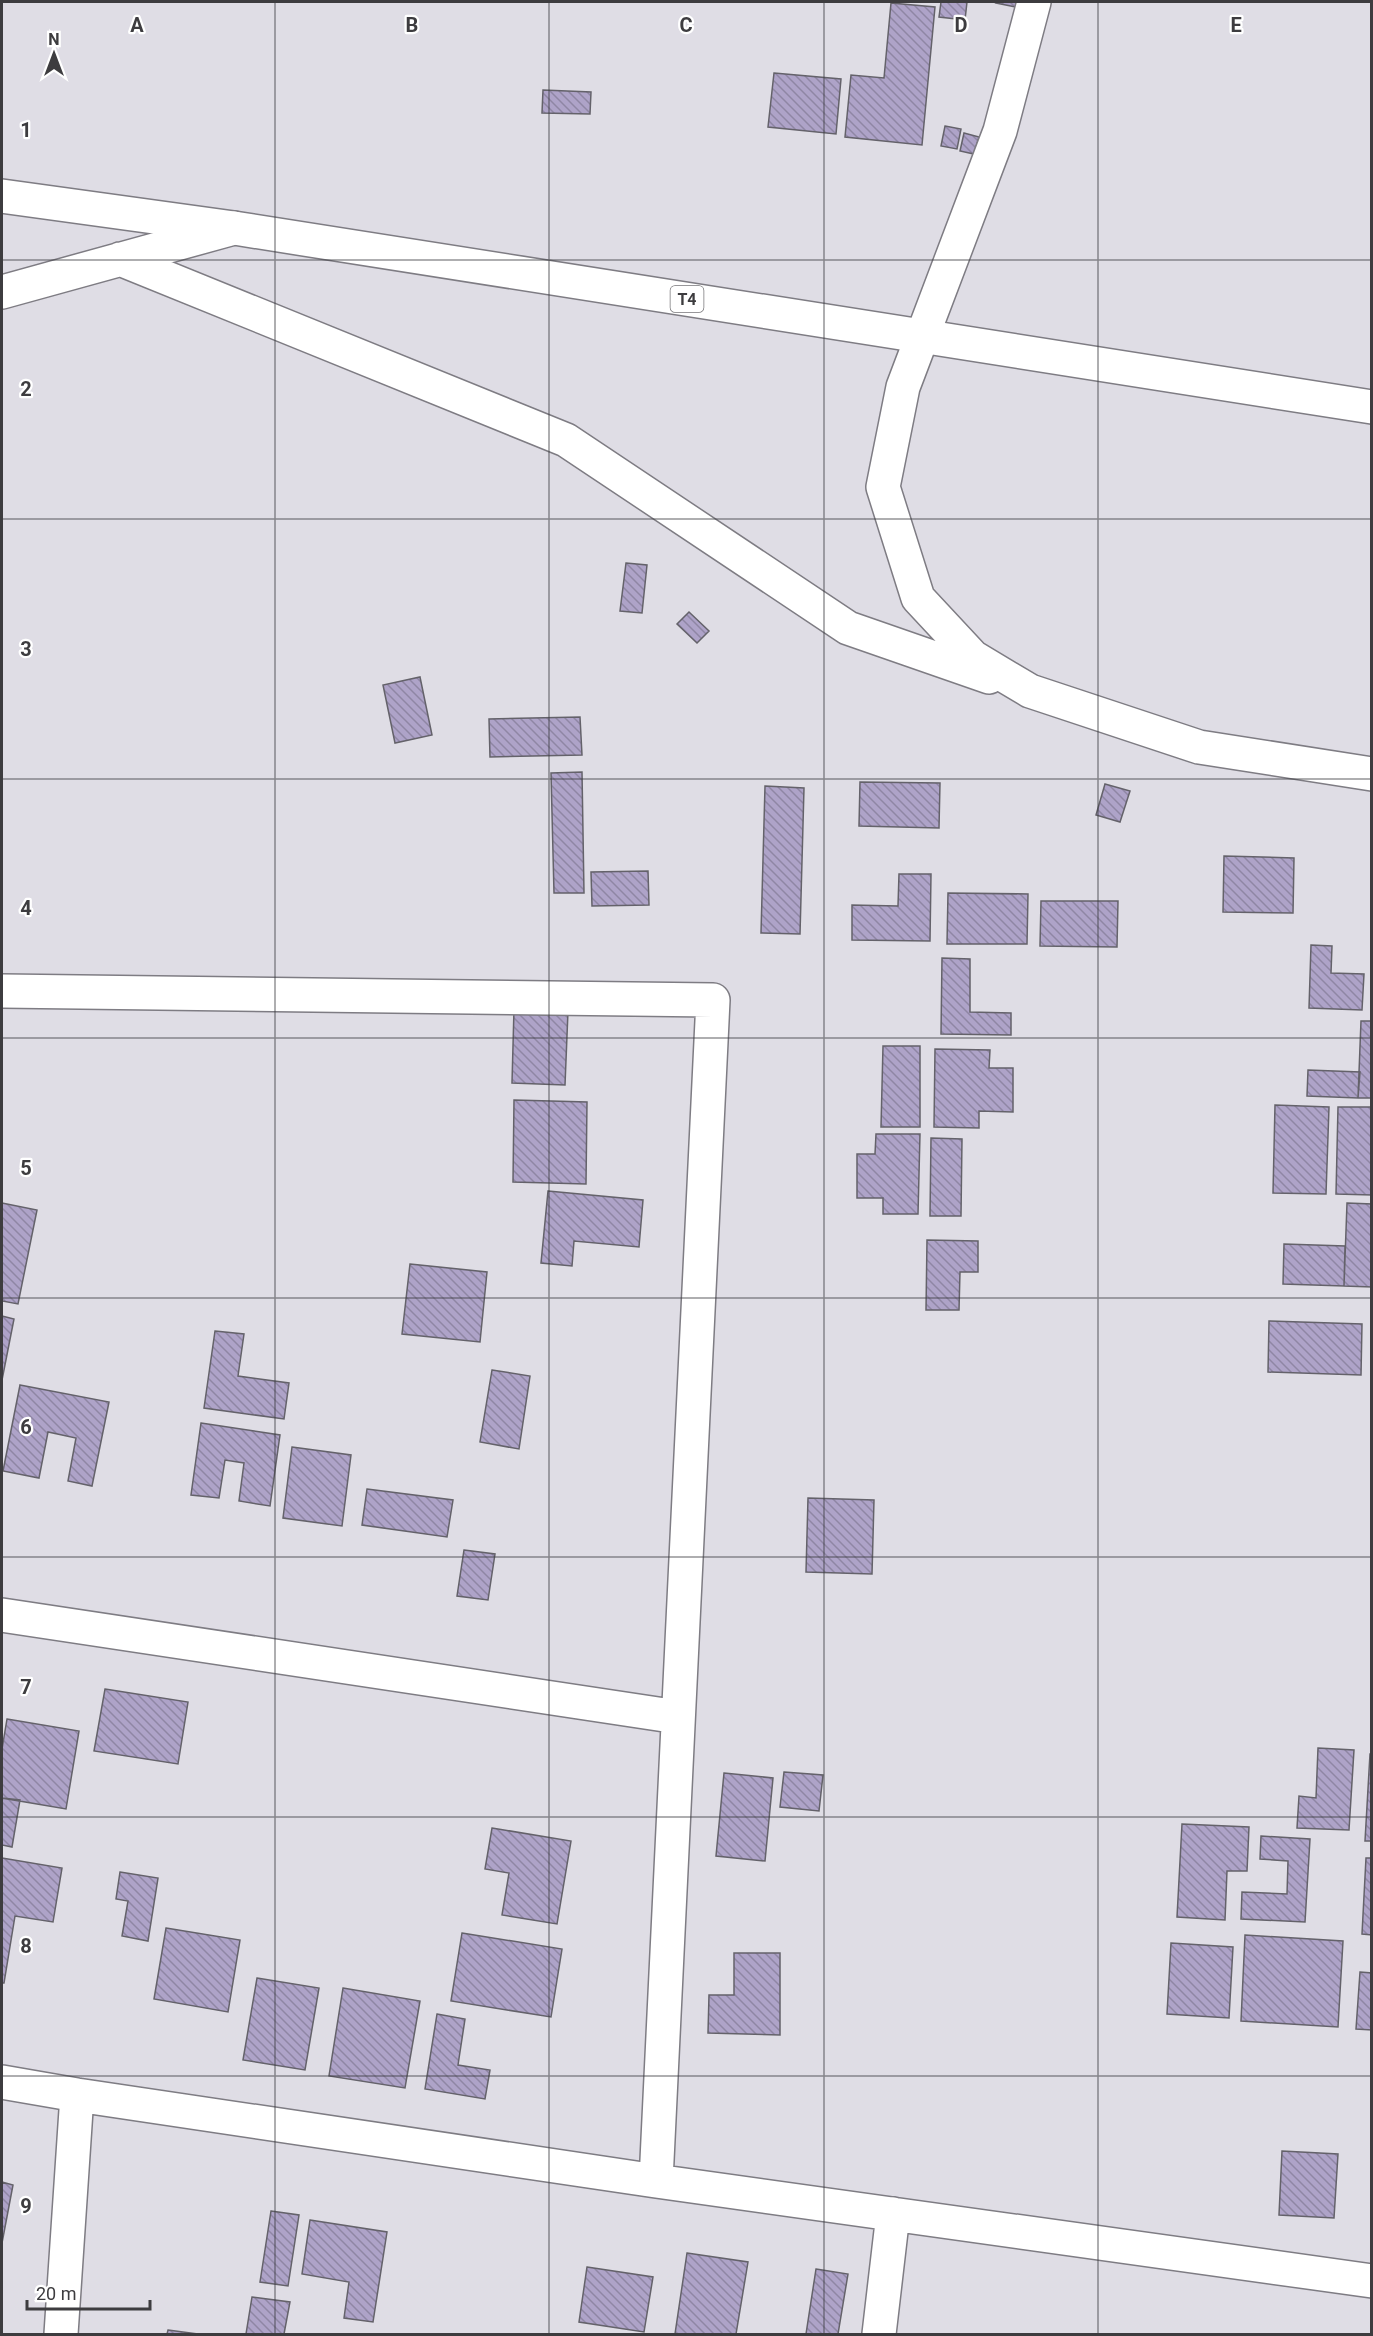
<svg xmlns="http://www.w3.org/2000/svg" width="1373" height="2336" font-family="Roboto,sans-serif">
<defs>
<pattern id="building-back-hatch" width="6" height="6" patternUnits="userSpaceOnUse" patternTransform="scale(1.5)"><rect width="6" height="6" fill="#aea3c8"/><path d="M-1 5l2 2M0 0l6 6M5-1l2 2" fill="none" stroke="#8f86a4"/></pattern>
</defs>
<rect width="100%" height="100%" fill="#dfdde5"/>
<path fill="url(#building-back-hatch)" stroke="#64626a" stroke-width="1.5" d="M 941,2 L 967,2 L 965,20 L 939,17 Z
M 997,2 L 1027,2 L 1026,9 L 996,3 Z
M 891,3 L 935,7 L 922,145 L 845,137 L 851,75 L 884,78 Z
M 774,73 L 841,79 L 836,134 L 768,127 Z
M 543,90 L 591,92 L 590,114 L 542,113 Z
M 945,126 L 961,129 L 957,149 L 941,146 Z
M 964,133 L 979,137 L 974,154 L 960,151 Z
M 626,563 L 647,565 L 642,613 L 620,611 Z
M 689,612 L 709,631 L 697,643 L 677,624 Z
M 420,677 L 432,735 L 395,743 L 383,685 Z
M 580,717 L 582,755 L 490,757 L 489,719 Z
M 582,772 L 584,893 L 554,893 L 551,773 Z
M 860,782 L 940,783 L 939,828 L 859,826 Z
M 1105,784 L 1130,791 L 1120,822 L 1096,815 Z
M 765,786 L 804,788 L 800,934 L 761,933 Z
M 1224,856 L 1294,858 L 1293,913 L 1223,912 Z
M 648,871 L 649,905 L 592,906 L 591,872 Z
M 899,874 L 931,874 L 930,941 L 852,940 L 852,905 L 898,906 Z
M 948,893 L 1028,894 L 1027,944 L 947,944 Z
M 1041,901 L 1118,901 L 1117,947 L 1040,946 Z
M 1311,945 L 1332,946 L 1331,973 L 1364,974 L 1362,1010 L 1309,1008 Z
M 942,958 L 970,959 L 970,1012 L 1011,1013 L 1011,1035 L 941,1034 Z
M 514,1009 L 568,1011 L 565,1085 L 512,1083 Z
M 1361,1021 L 1372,1021 L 1372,1098 L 1358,1098 Z
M 883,1046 L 920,1046 L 920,1127 L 881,1127 Z
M 935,1049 L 990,1050 L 989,1068 L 1013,1068 L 1013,1112 L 979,1111 L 979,1128 L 934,1127 Z
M 1308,1070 L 1360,1072 L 1358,1098 L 1307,1096 Z
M 514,1100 L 587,1102 L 586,1184 L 513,1182 Z
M 1275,1105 L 1329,1107 L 1326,1194 L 1273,1193 Z
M 1338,1107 L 1372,1107 L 1372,1195 L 1336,1194 Z
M 876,1134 L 920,1134 L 918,1214 L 883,1214 L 883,1198 L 857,1198 L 857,1154 L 875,1154 Z
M 931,1138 L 962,1139 L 961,1216 L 930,1216 Z
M 548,1191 L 643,1200 L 639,1247 L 574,1241 L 572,1266 L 541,1263 Z
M 2,1203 L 37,1210 L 18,1304 L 2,1301 Z
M 1347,1203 L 1372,1204 L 1372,1287 L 1344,1286 Z
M 927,1240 L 978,1241 L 978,1272 L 960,1272 L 959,1310 L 926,1310 Z
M 1284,1244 L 1345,1246 L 1344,1286 L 1283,1284 Z
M 410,1264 L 487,1272 L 480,1342 L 402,1334 Z
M 2,1316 L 14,1319 L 2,1380 Z
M 1269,1321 L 1362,1324 L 1361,1375 L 1268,1372 Z
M 215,1331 L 244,1334 L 238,1376 L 289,1383 L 284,1419 L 204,1408 Z
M 492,1370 L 530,1376 L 519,1449 L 480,1442 Z
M 20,1385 L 109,1402 L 92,1486 L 68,1481 L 76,1438 L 48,1432 L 39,1478 L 3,1471 Z
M 201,1423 L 280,1435 L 270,1506 L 239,1501 L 244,1463 L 225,1460 L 219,1498 L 191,1495 Z
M 292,1447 L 351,1455 L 342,1526 L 283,1518 Z
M 367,1489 L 453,1500 L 447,1537 L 362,1525 Z
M 808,1498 L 874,1500 L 872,1574 L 806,1572 Z
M 464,1550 L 495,1554 L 488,1600 L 457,1596 Z
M 105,1689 L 188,1702 L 178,1764 L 94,1751 Z
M 7,1719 L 79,1731 L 66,1809 L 2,1798 L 2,1749 Z
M 1318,1748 L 1354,1750 L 1349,1830 L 1297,1828 L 1299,1796 L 1316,1798 Z
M 1370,1754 L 1372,1754 L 1372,1841 L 1365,1841 Z
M 784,1772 L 823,1775 L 819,1811 L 780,1807 Z
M 724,1773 L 773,1778 L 765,1861 L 716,1856 Z
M 2,1798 L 20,1800 L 12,1847 L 2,1845 Z
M 1182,1824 L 1249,1827 L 1247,1871 L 1227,1871 L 1225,1920 L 1177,1917 Z
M 492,1828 L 571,1841 L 557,1924 L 502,1915 L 509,1873 L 485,1869 Z
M 1261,1836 L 1310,1839 L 1305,1922 L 1241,1919 L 1242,1892 L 1287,1894 L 1288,1861 L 1260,1859 Z
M 2,1858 L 62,1868 L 53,1922 L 15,1916 L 4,1983 L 2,1983 Z
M 1366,1858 L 1372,1858 L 1372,1935 L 1362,1934 Z
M 120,1872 L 158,1878 L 148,1941 L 122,1936 L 128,1901 L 116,1899 Z
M 166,1928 L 240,1940 L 228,2012 L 154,1999 Z
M 462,1933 L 562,1949 L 551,2017 L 451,2001 Z
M 1245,1935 L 1343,1941 L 1338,2027 L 1241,2021 Z
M 1171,1943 L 1233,1947 L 1229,2018 L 1167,2014 Z
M 734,1953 L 780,1953 L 780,2035 L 708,2033 L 709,1995 L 734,1995 Z
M 1360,1972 L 1372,1973 L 1372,2030 L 1356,2029 Z
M 257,1978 L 319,1988 L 305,2070 L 243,2060 Z
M 343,1988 L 420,2001 L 405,2088 L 329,2076 Z
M 437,2014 L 465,2019 L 458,2065 L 490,2070 L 485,2099 L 425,2089 Z
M 1282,2151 L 1338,2154 L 1334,2218 L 1279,2215 Z
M 2,2182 L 13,2185 L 2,2243 Z
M 271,2211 L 299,2215 L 288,2286 L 260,2282 Z
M 310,2220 L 387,2232 L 373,2322 L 344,2318 L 349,2282 L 302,2274 Z
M 687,2253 L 748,2262 L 736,2334 L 675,2334 Z
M 587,2267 L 653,2277 L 644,2332 L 579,2322 Z
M 816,2269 L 848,2274 L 838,2334 L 806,2334 Z
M 252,2297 L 290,2302 L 284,2334 L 246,2334 Z
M 168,2330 L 198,2334 L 167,2334 Z"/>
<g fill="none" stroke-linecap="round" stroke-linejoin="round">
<defs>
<path id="minor" d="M 1034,2 L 1000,131 L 903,387 L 883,487 L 918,598 L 973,657 L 1030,691 L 1199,747 L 1372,774
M 120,259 L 566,440 L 848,628 L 989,677
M 2,292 L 234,228
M 2,991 L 713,1000 L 656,2181
M 2,1615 L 678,1717
M 2,2082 L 77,2095 L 656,2181 L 1372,2281
M 61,2334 L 77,2095
M 879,2334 L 893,2214"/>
<path id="trunk" d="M 2,196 L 234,228 L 1372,407"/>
</defs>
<use href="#minor" stroke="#7e7c83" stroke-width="36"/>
<use href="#trunk" stroke="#7e7c83" stroke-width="36"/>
<use href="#minor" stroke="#fff" stroke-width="33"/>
<use href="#trunk" stroke="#fff" stroke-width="33"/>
</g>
<path fill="none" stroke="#3d3c3f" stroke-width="1.5" stroke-opacity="0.55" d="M 275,2 L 275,2334M 549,2 L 549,2334M 824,2 L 824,2334M 1098,2 L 1098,2334M 2,260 L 1372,260M 2,519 L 1372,519M 2,779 L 1372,779M 2,1038 L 1372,1038M 2,1298 L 1372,1298M 2,1557 L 1372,1557M 2,1817 L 1372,1817M 2,2076 L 1372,2076"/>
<g text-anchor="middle" stroke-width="4.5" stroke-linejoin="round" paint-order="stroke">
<rect fill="#fff" stroke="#777679" stroke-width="1.5" x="670.5" y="286" width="33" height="26" rx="4.5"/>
<g font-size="16" font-weight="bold" fill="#3d3c3f">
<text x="687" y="305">T4</text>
</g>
</g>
<g font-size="20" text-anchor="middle" font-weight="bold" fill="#3d3c3f" stroke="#fff" stroke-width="4.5" stroke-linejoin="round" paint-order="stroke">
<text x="137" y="32">A</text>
<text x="412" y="32">B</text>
<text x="686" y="32">C</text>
<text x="961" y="32">D</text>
<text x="1236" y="32">E</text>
<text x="26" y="137">1</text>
<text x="26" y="396">2</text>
<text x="26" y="656">3</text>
<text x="26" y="915">4</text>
<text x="26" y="1175">5</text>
<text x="26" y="1434">6</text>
<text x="26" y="1694">7</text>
<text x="26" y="1953">8</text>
<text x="26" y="2213">9</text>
</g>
<rect width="1373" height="2336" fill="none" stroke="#3d3c3f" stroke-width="6"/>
<g transform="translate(54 54)" stroke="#ffffff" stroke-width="4.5" paint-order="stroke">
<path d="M0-4.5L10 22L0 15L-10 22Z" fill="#3d3c3f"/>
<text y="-9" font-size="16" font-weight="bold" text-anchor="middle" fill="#3d3c3f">N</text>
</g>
<path d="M27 2300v9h123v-9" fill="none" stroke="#3d3c3f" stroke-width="3"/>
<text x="36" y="2300" font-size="18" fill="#3d3c3f" stroke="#ffffff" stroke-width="4.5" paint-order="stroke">20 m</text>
</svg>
